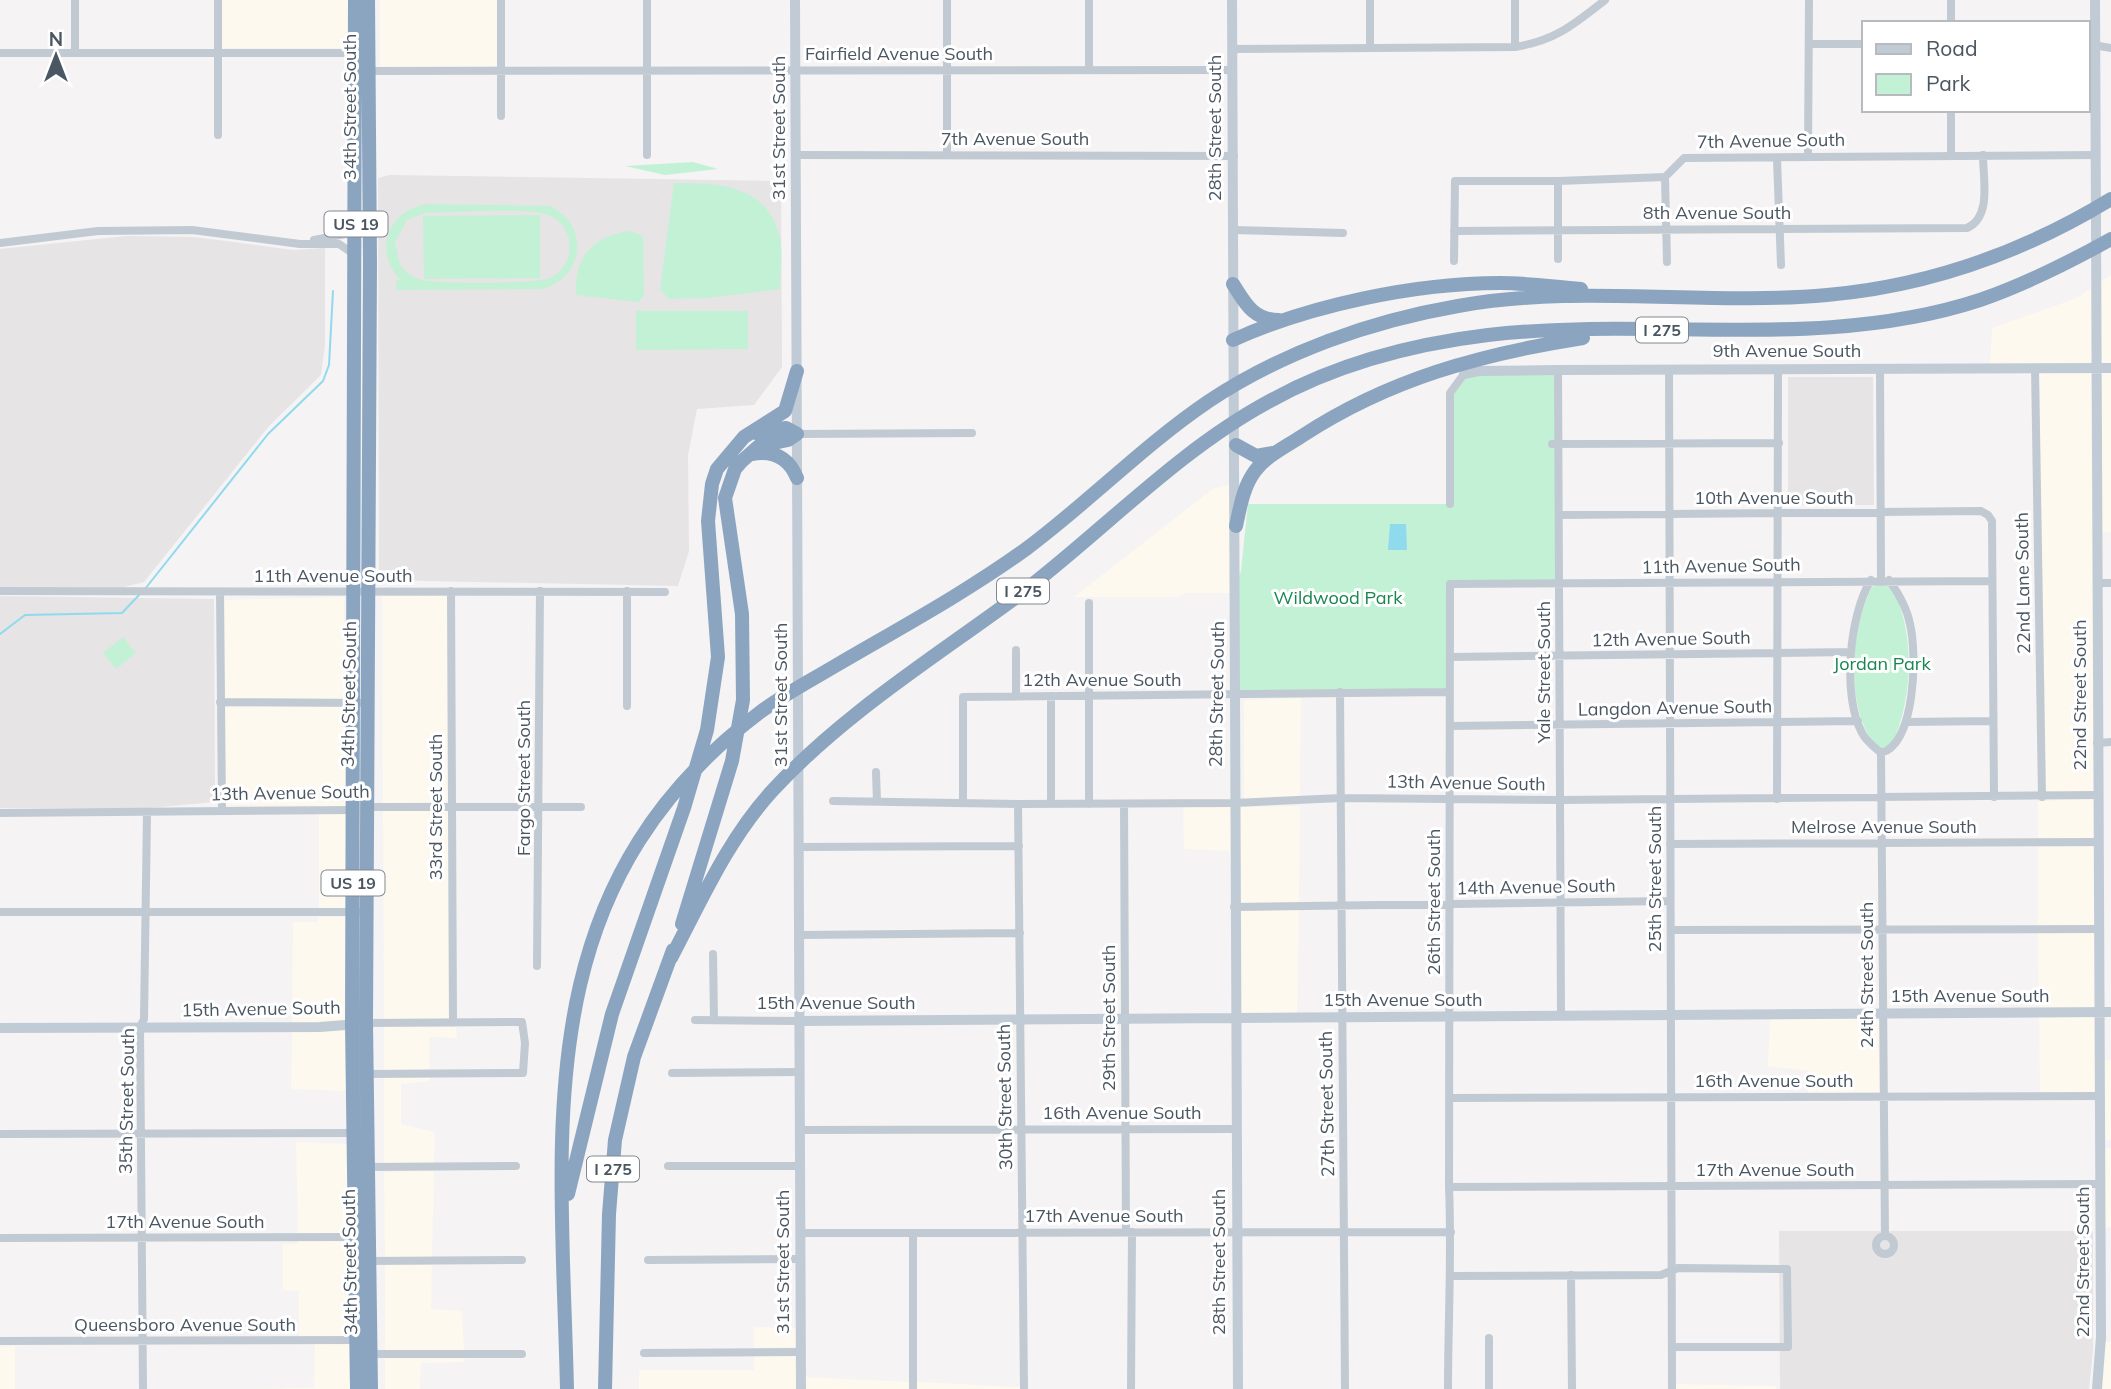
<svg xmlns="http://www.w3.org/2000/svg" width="2111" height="1389" font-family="Mulish,sans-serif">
<rect width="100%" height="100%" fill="#f5f3f3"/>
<path fill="#fdf9ef" d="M 221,0 L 349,0 L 348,48 L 222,48 Z
M 380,0 L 497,0 L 497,66 L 380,67 Z
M 2111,275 L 2111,363 L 2099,363 L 2099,283 Z
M 2091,288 L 2091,363 L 1990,364 L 1992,328 L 2077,298 Z
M 2039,372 L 2091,372 L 2094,791 L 2046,793 Z
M 2099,372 L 2111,372 L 2111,532 L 2102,533 Z
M 1230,485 L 1230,593 L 1185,593 L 1178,597 L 1074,597 L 1214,488 Z
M 447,595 L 448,802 L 383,803 L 382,596 Z
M 344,597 L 345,699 L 225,698 L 224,600 Z
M 1301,698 L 1300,798 L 1244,799 L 1244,700 Z
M 225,707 L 345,707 L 346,806 L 225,805 Z
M 2094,799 L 2094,838 L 2038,838 L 2038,801 Z
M 1300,806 L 1299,902 L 1238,903 L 1238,807 Z
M 1183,807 L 1231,807 L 1231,867 L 1229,851 L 1184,849 Z
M 448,810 L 449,1019 L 384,1019 L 383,811 Z
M 319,814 L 346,814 L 347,908 L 319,909 Z
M 2038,847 L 2094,847 L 2095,925 L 2038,925 Z
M 1299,910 L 1297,1014 L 1238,1014 L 1238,911 Z
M 318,917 L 347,917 L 347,1021 L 292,1023 L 293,922 L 318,922 Z
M 2038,933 L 2095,933 L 2095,1008 L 2039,1008 Z
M 2095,1016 L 2096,1092 L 2040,1092 L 2039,1017 Z
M 1879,1018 L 1880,1092 L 1808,1093 L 1808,1071 L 1768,1066 L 1770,1019 Z
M 384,1027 L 456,1027 L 457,1038 L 429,1037 L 430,1069 L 384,1070 Z
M 347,1030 L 348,1091 L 291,1089 L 292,1032 Z
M 2103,1060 L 2111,1060 L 2111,1140 L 2104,1140 Z
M 430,1077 L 430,1081 L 401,1084 L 401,1124 L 435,1132 L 434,1163 L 384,1163 L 384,1078 Z
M 296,1142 L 348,1144 L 349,1233 L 298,1233 Z
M 2104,1148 L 2111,1148 L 2111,1227 L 2104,1228 Z
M 434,1171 L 432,1257 L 385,1257 L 384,1172 Z
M 298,1241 L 349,1241 L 349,1336 L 299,1336 L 299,1291 L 283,1290 L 283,1244 L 297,1244 Z
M 385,1265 L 432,1265 L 431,1309 L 462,1311 L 464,1350 L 385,1350 Z
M 754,1327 L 797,1328 L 797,1347 L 754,1348 Z
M 2105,1342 L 2111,1342 L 2111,1389 L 2101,1389 Z
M 315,1344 L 349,1344 L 350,1389 L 249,1389 L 314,1388 Z
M 15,1346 L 15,1389 L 0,1389 L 0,1347 Z
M 754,1356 L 797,1356 L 797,1389 L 639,1389 L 639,1370 L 754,1370 Z
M 385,1358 L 465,1358 L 465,1362 L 421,1363 L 420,1389 L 385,1389 Z
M 805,1377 L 909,1382 L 909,1389 L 805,1389 Z
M 917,1382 L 1020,1387 L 1020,1389 L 917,1389 Z
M 1675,1384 L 1776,1386 L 1776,1389 L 1675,1389 Z"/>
<path fill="#e6e4e5" d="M 389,175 L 781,181 L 782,367 L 754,405 L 697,409 L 688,455 L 689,551 L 678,586 L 379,580 L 378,178 Z
M 126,236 L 195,237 L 293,250 L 325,248 L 325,345 L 321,375 L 269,426 L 144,582 L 124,587 L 0,587 L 0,249 Z
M 1788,377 L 1873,377 L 1874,505 L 1788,505 Z
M 0,596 L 214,599 L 215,802 L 149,808 L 0,808 Z
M 1779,1231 L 2093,1231 L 2093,1351 L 2089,1389 L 1780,1389 Z"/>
<path fill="#c3f1d5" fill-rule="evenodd" d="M 693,162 L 718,169 L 665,175 L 625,166 Z
M 674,183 C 718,183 769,184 780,239 C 783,254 780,273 780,289 L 708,298 L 669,299 L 660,289 Z
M 427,204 L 550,206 C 590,225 585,278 542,289 L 396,290 L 396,281 L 401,280 C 372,252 388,210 427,204 ZM 425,213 C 452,213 526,207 548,215 C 576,225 577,266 550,278 C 536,284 439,284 422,280 C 413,278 406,273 400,265 L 395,242 L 407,220 Z
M 540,215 L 540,278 L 424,279 L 423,216 Z
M 630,231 L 643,236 L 644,296 L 638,302 L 576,295 C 574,256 593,236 630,231 Z
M 636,311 L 748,311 L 748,349 L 636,350 Z
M 1558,370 L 1559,583 L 1450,584 L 1450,692 L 1236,692 L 1236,584 L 1241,571 L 1248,504 L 1449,504 L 1450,393 L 1464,374 Z
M 1881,584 L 1892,587 C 1916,634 1913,699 1891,747 L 1879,750 C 1844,713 1850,629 1872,587 Z
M 123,637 L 136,653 L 116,669 L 103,653 Z"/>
<path fill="#90daee" d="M 1390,524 L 1406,524 L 1407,550 L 1388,550 Z"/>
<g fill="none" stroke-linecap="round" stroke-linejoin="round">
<path stroke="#90daee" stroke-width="2" d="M 145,589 L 268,434 L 323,381 L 329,365 L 333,291
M 0,634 L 25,615 L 122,613 L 139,595"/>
<path stroke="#c1cad2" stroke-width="8" d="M 218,0 L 218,135
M 501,0 L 501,116
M 647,0 L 647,155
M 947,0 L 947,154
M 1089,0 L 1089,70
M 1515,0 L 1515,47
M 1951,0 L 1951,23
M 1809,44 L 1864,44
M 2088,44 L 2111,48
M 1370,48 L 1370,0
M 1233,49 L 1515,47 C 1556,40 1573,25 1605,0
M 0,53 L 356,53
M 75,53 L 75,0
M 365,71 L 1233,70
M 797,155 L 1234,156
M 1951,155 L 1951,110
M 1808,156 L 1809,0
M 1777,159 L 1781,265
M 1665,177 L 1667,262
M 1233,230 L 1343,233
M 1454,231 L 1967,228 C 1992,217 1983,179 1983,155
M 314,240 L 356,232
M 0,243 L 98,231 L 192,230 L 300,244 L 339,244 L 355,255
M 1558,259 L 1558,181
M 1454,261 L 1455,181 L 1558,181 L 1665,177 L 1684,158 L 2095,155
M 2035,368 L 2042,797
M 1669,369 L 1672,1389
M 1880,369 L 1881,580
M 1558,370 L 1561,1016
M 797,434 L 972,433
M 1552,444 L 1779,443
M 1450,504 L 1450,393 L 1464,374
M 1559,515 L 1981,511 L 1988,515 L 1992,521 L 1994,797
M 1871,580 C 1849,615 1842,696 1862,733 C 1866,741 1874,747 1881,753 L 1885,1236
M 2097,583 L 2111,583
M 0,591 L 665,592
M 451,591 L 453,1023
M 627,591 L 627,706
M 220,592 L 222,809
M 1089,603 L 1089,804
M 1450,657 L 1851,652
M 1340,692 L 1345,1389
M 1016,696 L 1016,650
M 1051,696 L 1051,804
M 220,702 L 367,703
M 1906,722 L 1993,721
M 1450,726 L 1858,721
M 2097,743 L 2111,742
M 1881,753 C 1916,744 1917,653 1910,624 C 1907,608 1899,594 1889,580
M 876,772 L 877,802
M 1777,799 L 1778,369
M 833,801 L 1018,804 L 1234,803 L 1341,798 L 1560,800 L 2098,795
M 963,803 L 963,697 L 1450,692
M 1018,804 L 1024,1389
M 1124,804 L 1126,1232
M 366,807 L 581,807
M 0,813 L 354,810
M 1670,844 L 2097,842
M 800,847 L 1019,846
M 1234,907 L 1670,901
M 0,912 L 366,912
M 1671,930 L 2099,929
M 800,935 L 1020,933
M 713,954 L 714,1020
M 537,966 L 540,591
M 695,1020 L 800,1021
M 366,1023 L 522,1022 L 525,1043 L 523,1073 L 367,1074
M 672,1073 L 800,1072
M 1449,1098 L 2100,1096
M 799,1130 L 1236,1129
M 0,1134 L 354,1133
M 668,1166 L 799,1166
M 365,1167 L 516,1166
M 1449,1187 L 2100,1184
M 800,1233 L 1451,1232
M1876 1245a9 9 0 1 1 18 0a9 9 0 1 1-18 0Z
M 0,1238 L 356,1237
M 648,1260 L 800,1259
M 367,1261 L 522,1260
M 1571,1275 L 1572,1389
M 1452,1276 L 1661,1275 L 1678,1268 L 1787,1269 L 1788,1347 L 1672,1347
M 1489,1338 L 1489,1389
M 0,1341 L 358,1340
M 644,1353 L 801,1352
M 367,1354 L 522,1354
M 143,1389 L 140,1027 L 144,1019 L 147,814
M 913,1389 L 913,1233
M 1131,1389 L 1132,1232
M 1448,1389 C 1448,1321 1452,1255 1449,1187 L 1450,584 L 1992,581"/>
<path stroke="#c1cbd6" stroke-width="10" d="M 795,0 L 801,1389
M 1232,0 L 1238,1389
M 2095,0 L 2101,1337 L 2097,1389
M 1464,374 L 1479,371 L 1558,370 L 2111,368
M 800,1021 L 2111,1012
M 0,1028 L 320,1027 L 358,1024"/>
<path stroke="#8ba5c1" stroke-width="14" d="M 355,0 L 352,1025 L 357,1389
M 368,0 L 370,263 L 366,1023 L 371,1389
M 1233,284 C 1245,303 1253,320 1279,320
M 1233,340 C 1310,305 1416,283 1500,283 C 1527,283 1554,287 1581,289
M 756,433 L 786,428 L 797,434
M 1236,445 L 1256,456 L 1273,453
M 752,454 C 774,450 789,458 797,478
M 1236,526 C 1240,508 1243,487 1255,471 C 1266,456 1287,446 1302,436 C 1389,379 1481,354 1583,338
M 682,924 L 732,761 L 743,700 L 742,614 L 725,498 L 735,469 L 742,461 L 759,446 L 788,440 L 797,434
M 671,958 C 701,901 728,839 772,791 C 843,714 935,657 1019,595 C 1102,532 1176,452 1268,402 C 1334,365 1413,344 1488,335 C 1650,316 1822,352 1980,300 C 2026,284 2068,263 2111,239
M 568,1194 L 612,1014 L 684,808 L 707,730 L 718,657 L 708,521 L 712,484 L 717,469 L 744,437 L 785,411 L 797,371
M 567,1389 C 561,1130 525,890 759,713 C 783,695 810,681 835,666 C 900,628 965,593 1026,549 C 1089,502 1144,445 1209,401 C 1283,352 1371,321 1458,306 C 1578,284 1706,306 1827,295 C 1929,286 2024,252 2111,199
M 605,1389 L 609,1214 L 615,1140 L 634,1057 L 673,950"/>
</g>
<g text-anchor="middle" stroke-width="6" stroke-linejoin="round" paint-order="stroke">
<g fill="#fff" stroke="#808990" stroke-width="2">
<rect x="324.5" y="211.5" width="63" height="25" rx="5"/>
<rect x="1636" y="317.5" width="52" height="25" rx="5"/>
<rect x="997" y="578.5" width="52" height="25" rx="5"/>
<rect x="321.5" y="870.5" width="63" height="25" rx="5"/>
<rect x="587" y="1156.5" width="52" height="25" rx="5"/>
</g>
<g font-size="16" font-weight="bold" fill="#4a5661">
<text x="356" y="230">US 19</text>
<text x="1662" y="336">I 275</text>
<text x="1023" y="597">I 275</text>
<text x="353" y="889">US 19</text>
<text x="613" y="1175">I 275</text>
</g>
<g font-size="18" fill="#4a5661" stroke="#fff">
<text x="899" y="60">Fairfield Avenue South</text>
<text transform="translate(350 107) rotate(-90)" y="6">34th Street South</text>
<text transform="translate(779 128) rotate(-90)" y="6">31st Street South</text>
<text transform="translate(1215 128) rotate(-90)" y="6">28th Street South</text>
<text x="1015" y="145">7th Avenue South</text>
<text transform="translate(1771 141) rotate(-1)" y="6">7th Avenue South</text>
<text x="1717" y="219">8th Avenue South</text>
<text x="1787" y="357">9th Avenue South</text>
<text x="1774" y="504">10th Avenue South</text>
<text transform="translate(1721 566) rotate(-1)" y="6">11th Avenue South</text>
<text x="333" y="582">11th Avenue South</text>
<text transform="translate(2023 583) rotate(-91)" y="6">22nd Lane South</text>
<text transform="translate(1671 639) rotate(-1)" y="6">12th Avenue South</text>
<text transform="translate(1544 672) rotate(-90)" y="6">Yale Street South</text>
<text x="1102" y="686">12th Avenue South</text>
<text transform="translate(349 694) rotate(-89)" y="6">34th Street South</text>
<text transform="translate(1217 694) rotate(-89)" y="6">28th Street South</text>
<text transform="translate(781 695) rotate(-90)" y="6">31st Street South</text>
<text transform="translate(2080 695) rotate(-90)" y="6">22nd Street South</text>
<text transform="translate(1675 708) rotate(-1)" y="6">Langdon Avenue South</text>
<text transform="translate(524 778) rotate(-90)" y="6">Fargo Street South</text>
<text transform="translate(1466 783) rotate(1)" y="6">13th Avenue South</text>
<text transform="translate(290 793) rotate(-1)" y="6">13th Avenue South</text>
<text transform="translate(436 807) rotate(-90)" y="6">33rd Street South</text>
<text x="1884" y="833">Melrose Avenue South</text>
<text transform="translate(1655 879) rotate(-90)" y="6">25th Street South</text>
<text transform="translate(1536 887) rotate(-1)" y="6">14th Avenue South</text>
<text transform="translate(1434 902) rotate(-90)" y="6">26th Street South</text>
<text transform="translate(1867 975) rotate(-90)" y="6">24th Street South</text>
<text x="1970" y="1002">15th Avenue South</text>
<text x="1403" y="1006">15th Avenue South</text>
<text x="836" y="1009">15th Avenue South</text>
<text transform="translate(261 1009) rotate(-1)" y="6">15th Avenue South</text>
<text transform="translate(1109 1018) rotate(-90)" y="6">29th Street South</text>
<text x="1774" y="1087">16th Avenue South</text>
<text transform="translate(1005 1097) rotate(-91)" y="6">30th Street South</text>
<text transform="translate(127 1101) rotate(-89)" y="6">35th Street South</text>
<text transform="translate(1327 1104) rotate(-91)" y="6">27th Street South</text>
<text x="1122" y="1119">16th Avenue South</text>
<text x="1775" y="1176">17th Avenue South</text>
<text x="1104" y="1222">17th Avenue South</text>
<text x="185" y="1228">17th Avenue South</text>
<text transform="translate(350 1262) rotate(-91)" y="6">34th Street South</text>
<text transform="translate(783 1262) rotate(-90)" y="6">31st Street South</text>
<text transform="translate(1219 1262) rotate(-90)" y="6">28th Street South</text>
<text transform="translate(2083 1262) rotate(-90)" y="6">22nd Street South</text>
<text x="185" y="1331">Queensboro Avenue South</text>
</g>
<g font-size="18" fill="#17864f" stroke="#fff">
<text x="1338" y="604">Wildwood Park</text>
<text x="1882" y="670">Jordan Park</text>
</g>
</g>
<rect x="1862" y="21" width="228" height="91" fill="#ffffff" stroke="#b7bbc0" stroke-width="2"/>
<rect x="1876" y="44" width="35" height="10" fill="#c1cbd6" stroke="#b7bbc0" stroke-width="2"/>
<text x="1926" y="56" font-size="21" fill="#4a5661">Road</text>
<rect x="1876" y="74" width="35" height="21" fill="#c3f1d5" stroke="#b7bbc0" stroke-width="2"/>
<text x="1926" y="91" font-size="21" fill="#4a5661">Park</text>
<g transform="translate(56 56)" stroke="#ffffff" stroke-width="5" paint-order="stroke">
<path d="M0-5L12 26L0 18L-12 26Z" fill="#4a5661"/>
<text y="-10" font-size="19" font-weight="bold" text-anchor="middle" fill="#4a5661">N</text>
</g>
</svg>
